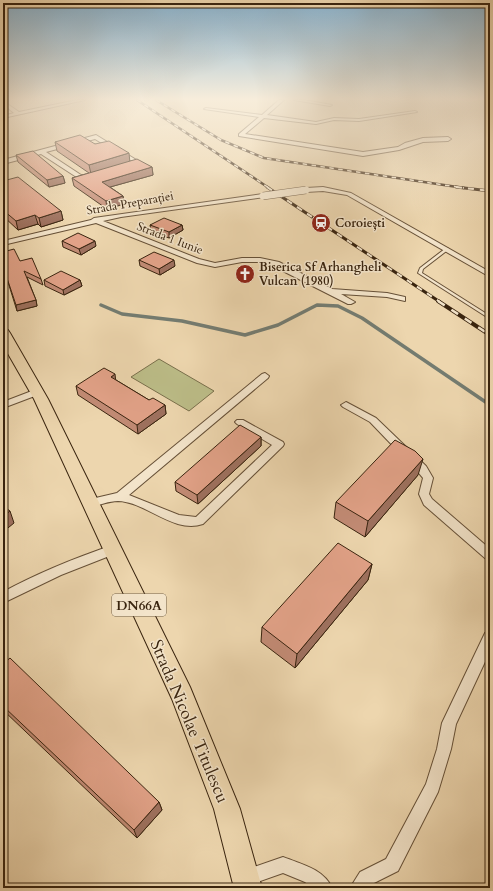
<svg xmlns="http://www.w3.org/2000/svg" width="493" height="891" font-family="Cardo,serif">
<rect width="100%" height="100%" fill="#edd6ae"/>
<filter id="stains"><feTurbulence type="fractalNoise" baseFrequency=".005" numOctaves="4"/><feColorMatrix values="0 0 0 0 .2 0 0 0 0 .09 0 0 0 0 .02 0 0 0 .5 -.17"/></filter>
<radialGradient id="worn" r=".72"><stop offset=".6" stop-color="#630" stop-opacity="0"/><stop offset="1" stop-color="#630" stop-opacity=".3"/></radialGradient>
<path fill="#bcbd88" stroke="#7a704c" d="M 159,359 L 214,391 L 189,411 L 131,377 Z"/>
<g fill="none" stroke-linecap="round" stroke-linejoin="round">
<path stroke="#747c71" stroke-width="3.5" d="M 101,305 L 122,314 L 182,321 L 245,335 L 278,325 L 317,305 L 338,306 L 362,318 L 490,405"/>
<defs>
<path id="service" d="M 446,248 L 449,249 L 423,269 L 422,273 L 490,316 L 490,319 L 418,273 L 420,268 Z"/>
<path id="minor" d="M 77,100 L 85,100 L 3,118 L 3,116 L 14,113 L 3,104 L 3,101 L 19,112 Z
M 279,100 L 284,100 L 267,115 L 316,122 L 334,118 L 359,119 L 415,111 L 417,112 L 359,121 L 334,120 L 316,124 L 264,118 L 245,134 L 363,152 L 398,147 L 405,143 L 423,138 L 448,137 L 451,139 L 448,141 L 423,142 L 399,150 L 363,156 L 239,136 L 239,134 L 259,117 L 204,109 L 206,108 L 262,115 Z
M 294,100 L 304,100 L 332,105 L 330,106 Z
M 96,135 L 138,161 L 140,164 L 127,168 L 127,166 L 134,163 L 95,139 L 46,152 L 81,175 L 94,176 L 94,178 L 78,178 L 41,154 L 3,164 L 3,160 Z
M 323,187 L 351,193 L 490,272 L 490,277 L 347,195 L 323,191 L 306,192 L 303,190 L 306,188 Z
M 263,194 L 265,195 L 265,197 L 121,217 L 103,221 L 199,259 L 215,263 L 242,258 L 260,258 L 279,262 L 332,289 L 387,293 L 405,297 L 405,301 L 387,297 L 341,294 L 355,302 L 351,304 L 348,304 L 273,266 L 260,262 L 242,262 L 215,267 L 197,263 L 96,223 L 3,245 L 3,241 L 91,220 L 94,218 Z
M 265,373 L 269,376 L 268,378 L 129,495 L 179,515 L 196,517 L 272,445 L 237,424 L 235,422 L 237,420 L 243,420 L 283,442 L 284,444 L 283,446 L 203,524 C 173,534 147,502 118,501 C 109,501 100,505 91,507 L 87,506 L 86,503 L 87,500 L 117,493 L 262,374 Z
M 37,389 L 42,392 L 40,394 L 3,408 L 3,402 Z
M 346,402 L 376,418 L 426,466 L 433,478 L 429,494 L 432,499 L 490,549 L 490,561 L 486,559 L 424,505 L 419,494 L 423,478 L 418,472 L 370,422 L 343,407 L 341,405 Z
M 113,545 L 117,547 L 119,550 L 117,553 L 61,575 L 3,603 L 3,592 C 38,573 75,558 113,545 Z
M 490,631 L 490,651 L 456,724 L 451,749 L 438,792 L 398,871 L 372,884 L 369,888 L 350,888 L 360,872 L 386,859 L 426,784 L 437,749 L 442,723 L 485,633 Z
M 283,857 C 301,864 324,869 332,888 L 312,888 L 305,882 L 283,873 L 246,886 L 240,884 L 238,878 L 240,872 Z"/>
<path id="primary" d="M 3,329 L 8,330 L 10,333 L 48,399 L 190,687 L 240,809 L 262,888 L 234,888 L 214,809 L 172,699 L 34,399 L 3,345 Z"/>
</defs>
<use href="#service" stroke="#665037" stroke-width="2"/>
<use href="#minor" stroke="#665037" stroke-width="2"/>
<use href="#primary" stroke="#39240f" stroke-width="2"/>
<use href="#service" fill="#f3e4ca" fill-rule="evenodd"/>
<use href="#minor" fill="#f3e4ca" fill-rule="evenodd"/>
<use href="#primary" fill="#edd6ae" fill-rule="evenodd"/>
<defs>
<path id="rail-far2" d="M 137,100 L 269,188
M 156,100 L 221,140 L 264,158 L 464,188"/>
<path id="rail-far1" d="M 267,187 L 440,302
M 456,187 L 490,191"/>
<path id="rail" d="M 438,301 L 490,335"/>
</defs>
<use href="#rail-far2" stroke="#39240f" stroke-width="2.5"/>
<use href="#rail-far1" stroke="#39240f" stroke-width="3"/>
<use href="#rail" stroke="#39240f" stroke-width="4"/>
<use href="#rail-far2" stroke="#f3e4ca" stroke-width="1.5" stroke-dasharray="4.5" stroke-linecap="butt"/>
<use href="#rail-far1" stroke="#f3e4ca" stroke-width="2" stroke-dasharray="6" stroke-linecap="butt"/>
<use href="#rail" stroke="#f3e4ca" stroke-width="2.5" stroke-dasharray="8" stroke-linecap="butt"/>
<defs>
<path id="minor-bridge" d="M 263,196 L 306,190"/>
</defs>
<use href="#minor-bridge" stroke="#665037" stroke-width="8" stroke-linecap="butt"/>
<use href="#minor-bridge" stroke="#f3e4ca" stroke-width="7"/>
</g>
<path fill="#c28b75" stroke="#39240f" d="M 55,142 L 95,144 L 130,161 L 152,167 L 153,175 L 110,187 L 123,196 L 124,204 L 107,209 L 74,186 L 72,178 L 89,173 L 57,151 Z
M 16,155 L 63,176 L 65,183 L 49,187 L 18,162 Z
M 3,181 L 61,211 L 63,220 L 41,227 L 38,224 L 18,230 L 3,216 Z
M 150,225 L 182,225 L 183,230 L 169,238 L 151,231 Z
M 62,241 L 96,246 L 81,255 L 63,247 Z
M 139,260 L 175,266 L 160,275 L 140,266 Z
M 20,261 L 41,279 L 43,285 L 27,277 L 36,300 L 37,306 L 17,311 L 3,266 Z
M 44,280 L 80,280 L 82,286 L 64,295 L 45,286 Z
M 116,380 L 149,400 L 165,405 L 166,414 L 138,434 L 78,395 L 76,386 Z
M 261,437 L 261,446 L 198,504 L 176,491 L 175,482 Z
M 418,475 L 365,537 L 334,518 L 336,502 Z
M 372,564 L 368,580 L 295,668 L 261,642 L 262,627 Z
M 3,664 L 159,802 L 162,810 L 137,838 L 3,710 Z"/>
<path fill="#9e715f" stroke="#39240f" d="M 129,153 L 130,163 L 91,174 L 89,165 Z
M 152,167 L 153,175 L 103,189 L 102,182 Z
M 63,176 L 65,183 L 49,187 L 47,180 Z
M 123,196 L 124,204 L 107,209 L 106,201 Z
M 61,211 L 63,220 L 41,227 L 39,218 Z
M 35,215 L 38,224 L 18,230 L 16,221 Z
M 182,225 L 183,230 L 169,238 L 169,232 Z
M 95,241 L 96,246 L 81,255 L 79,249 Z
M 174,260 L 175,266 L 160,275 L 159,269 Z
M 80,280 L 82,286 L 64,295 L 63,290 Z
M 36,300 L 37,306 L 17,311 L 16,305 Z
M 115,374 L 116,383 L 111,377 Z
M 165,405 L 166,414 L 138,434 L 137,425 Z
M 261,437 L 261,446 L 198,504 L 197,495 Z
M 423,459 L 418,475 L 365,537 L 368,521 Z
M 10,511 L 14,523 L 3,532 L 3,516 Z
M 372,564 L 368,580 L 295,668 L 297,654 Z
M 159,802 L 162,810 L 137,838 L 134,830 Z"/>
<path fill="#e2a288" stroke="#39240f" d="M 80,135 L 95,144 L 109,141 L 129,153 L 89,165 L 55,142 Z
M 33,151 L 63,176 L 47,180 L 16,155 Z
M 137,159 L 152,167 L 102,182 L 123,196 L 106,201 L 72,178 Z
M 18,177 L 61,211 L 39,218 L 35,215 L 16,221 L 3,210 L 3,181 Z
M 164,218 L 182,225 L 169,232 L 150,225 Z
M 78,233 L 95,241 L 79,249 L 62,241 Z
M 14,249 L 20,261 L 32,258 L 41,279 L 24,271 L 36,300 L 16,305 L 3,266 L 3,252 Z
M 154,252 L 174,260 L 159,269 L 139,260 Z
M 61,271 L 80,280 L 63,290 L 44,280 Z
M 104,368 L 115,374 L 111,377 L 149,400 L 153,398 L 165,405 L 137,425 L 76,386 Z
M 240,425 L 261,437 L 197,495 L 175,482 Z
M 395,440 L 415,451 L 423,459 L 368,521 L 336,502 Z
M 3,506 L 10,511 L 3,516 Z
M 338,543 L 372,564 L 297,654 L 262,627 Z
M 10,658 L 159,802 L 134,830 L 3,706 L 3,664 Z"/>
<linearGradient id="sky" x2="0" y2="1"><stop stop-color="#89b5d3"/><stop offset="0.44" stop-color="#f7eddb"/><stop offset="1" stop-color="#f7eddb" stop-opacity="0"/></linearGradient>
<rect width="493" height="225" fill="url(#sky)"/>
<defs>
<symbol id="station-disc" viewBox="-11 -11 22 22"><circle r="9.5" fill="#8f2418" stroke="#f3e4ca"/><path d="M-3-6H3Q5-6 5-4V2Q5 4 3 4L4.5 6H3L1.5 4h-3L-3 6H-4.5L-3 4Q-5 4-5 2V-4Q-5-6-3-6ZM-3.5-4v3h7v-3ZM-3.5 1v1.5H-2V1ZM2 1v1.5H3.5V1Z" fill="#fff"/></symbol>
<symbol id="church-disc" viewBox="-11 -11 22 22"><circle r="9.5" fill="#8f2418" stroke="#f3e4ca"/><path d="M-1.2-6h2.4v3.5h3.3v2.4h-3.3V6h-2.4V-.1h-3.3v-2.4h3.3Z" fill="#fff"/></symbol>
</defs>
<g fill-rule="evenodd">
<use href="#station-disc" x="310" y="212" width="22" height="22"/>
<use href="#church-disc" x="234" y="263" width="22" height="22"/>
</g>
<g text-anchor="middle" stroke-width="3" stroke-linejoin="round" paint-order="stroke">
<g font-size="12" fill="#39240f" stroke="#f3e4ca">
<text transform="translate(130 203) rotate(-10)" y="4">Strada Preparației</text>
<text transform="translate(170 238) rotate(21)" y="4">Strada 1 Iunie</text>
</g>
<g font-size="12" font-weight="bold" fill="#39240f" stroke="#f3e4ca" text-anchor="start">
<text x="335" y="227">Coroiești</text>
<text x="259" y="271">Biserica Sf Arhangheli<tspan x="259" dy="14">Vulcan (1980)</tspan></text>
</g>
<rect fill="#f3e4ca" stroke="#715e47" stroke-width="1" x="112" y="594" width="54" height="22" rx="3"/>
<g font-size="13" font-weight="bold" fill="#39240f">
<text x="139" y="610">DN66A</text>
</g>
<g font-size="17" fill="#39240f" stroke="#f3e4ca">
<text transform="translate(190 721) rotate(67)" y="6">Strada Nicolae Titulescu</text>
</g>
</g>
<rect width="493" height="891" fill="none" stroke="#edd6ae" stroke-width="16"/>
<rect x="4" y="4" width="485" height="883" fill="none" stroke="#39240f" stroke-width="2"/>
<rect x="8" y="8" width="477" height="875" fill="none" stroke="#39240f"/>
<rect width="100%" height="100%" filter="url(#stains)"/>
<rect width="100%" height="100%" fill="url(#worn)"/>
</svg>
